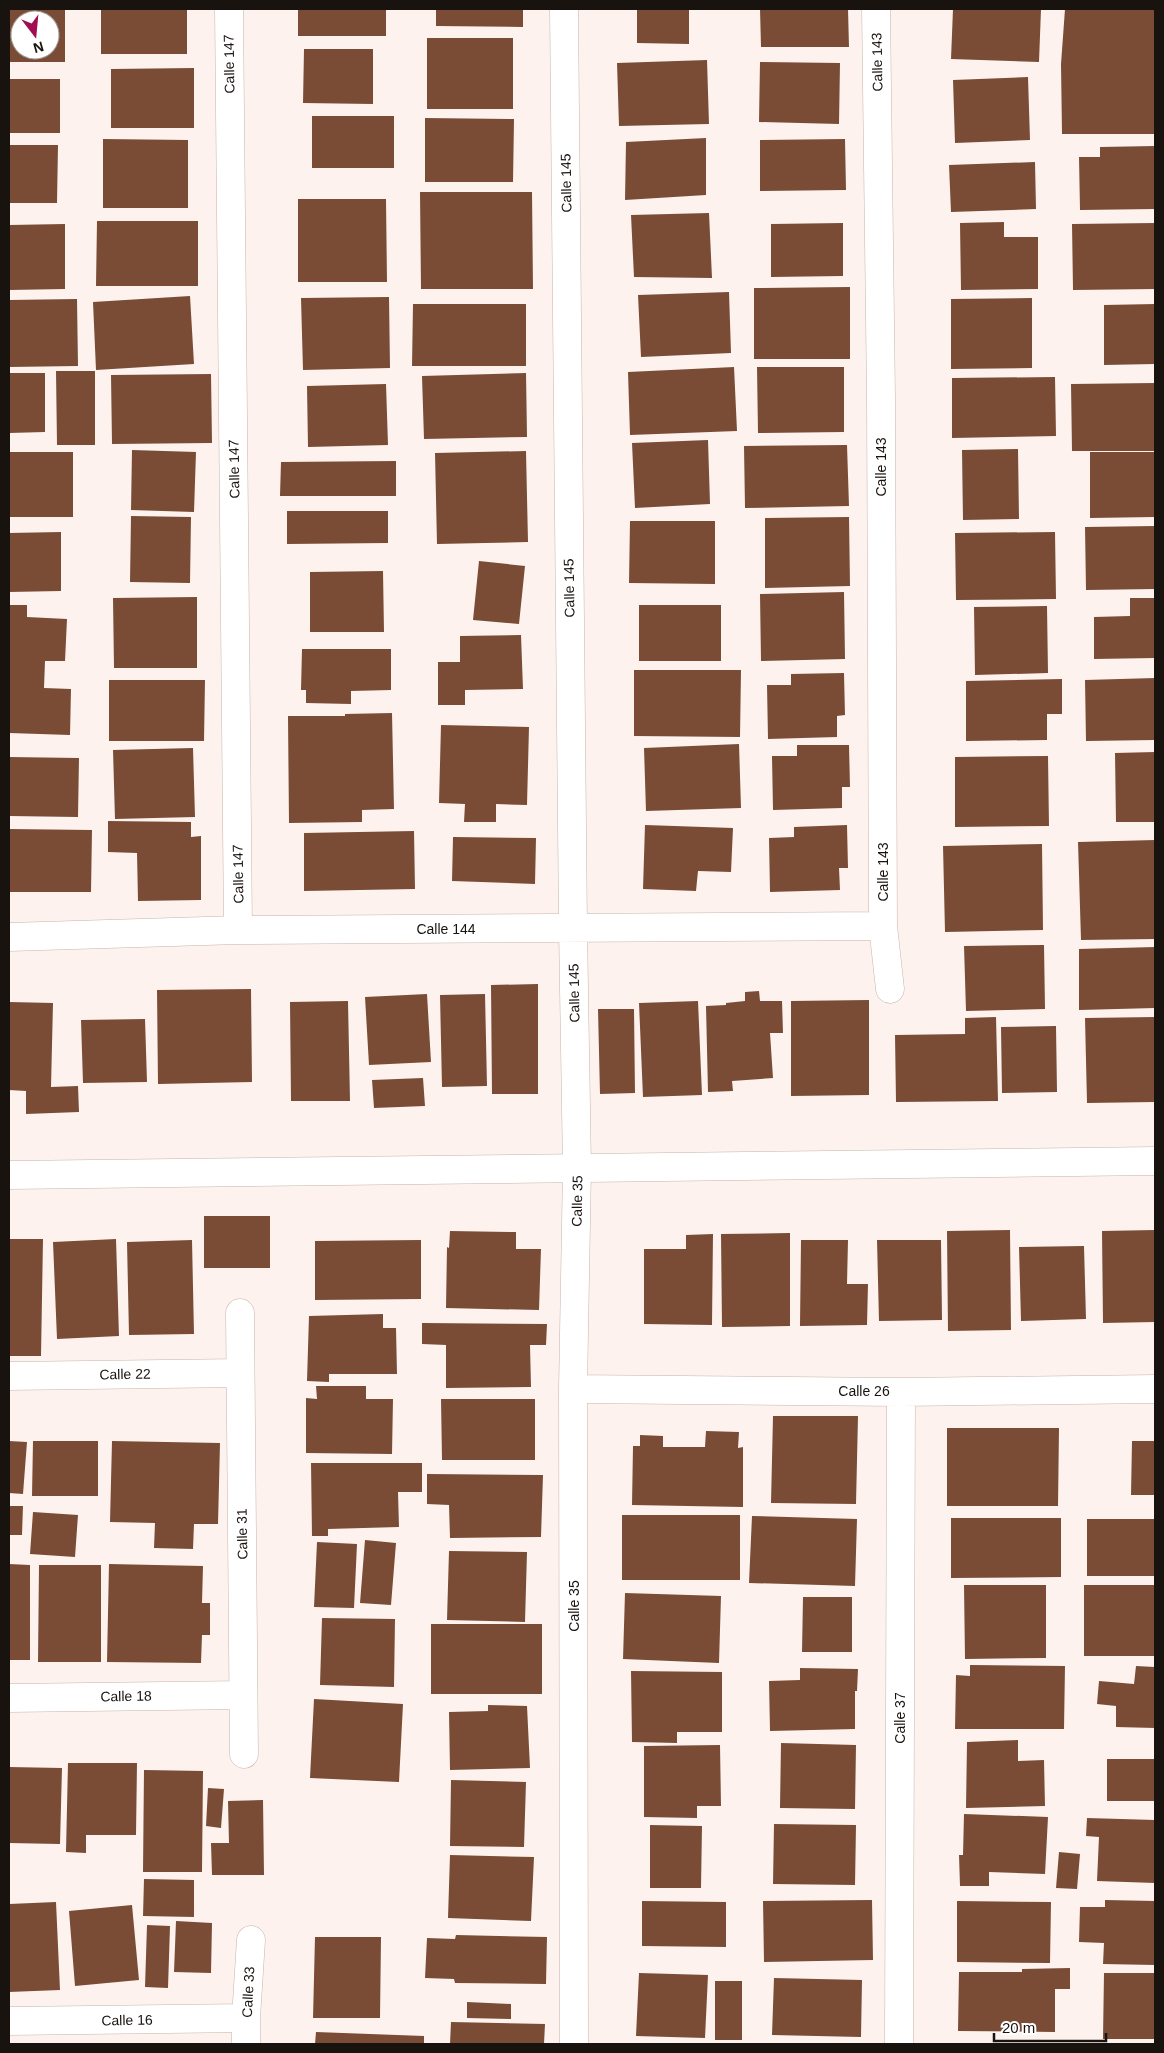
<svg xmlns="http://www.w3.org/2000/svg" width="1164" height="2053" font-family="Helvetica,sans-serif">
<rect width="100%" height="100%" fill="#fdf2ed"/>
<path fill="#7a4c36" fill-rule="evenodd" d="M 9,9 L 65,9 L 65,62 L 9,62 ZM 20,20 L 50,20 L 50,50 L 20,50 Z
M 101,9 L 187,9 L 187,54 L 101,54 Z
M 298,9 L 386,9 L 386,36 L 298,36 Z
M 436,9 L 523,9 L 523,27 L 436,26 Z
M 637,9 L 689,9 L 689,44 L 637,43 Z
M 760,9 L 848,9 L 849,47 L 761,47 Z
M 953,9 L 1041,9 L 1039,62 L 951,59 Z
M 1065,9 L 1155,9 L 1155,134 L 1062,134 L 1061,64 Z
M 427,38 L 513,38 L 513,109 L 427,109 Z
M 304,49 L 373,49 L 373,104 L 303,103 Z
M 707,60 L 709,124 L 619,126 L 617,63 Z
M 760,62 L 840,63 L 839,124 L 759,122 Z
M 194,68 L 194,128 L 111,128 L 111,69 Z
M 1028,77 L 1030,140 L 955,143 L 953,80 Z
M 9,79 L 60,79 L 60,133 L 9,133 Z
M 312,116 L 394,116 L 394,168 L 312,168 Z
M 425,118 L 514,119 L 513,182 L 425,182 Z
M 706,138 L 706,195 L 625,200 L 626,142 Z
M 103,139 L 188,140 L 188,208 L 103,208 Z
M 845,139 L 846,190 L 760,191 L 760,140 Z
M 9,145 L 58,145 L 57,203 L 9,203 Z
M 1155,146 L 1155,209 L 1080,210 L 1079,157 L 1100,157 L 1100,147 Z
M 1035,162 L 1036,209 L 951,212 L 949,165 Z
M 420,192 L 532,192 L 533,289 L 421,289 Z
M 298,199 L 386,199 L 387,282 L 298,282 Z
M 709,213 L 712,278 L 634,277 L 631,215 Z
M 97,221 L 198,221 L 198,286 L 96,286 Z
M 1004,222 L 1004,237 L 1038,237 L 1038,289 L 961,290 L 960,223 Z
M 843,223 L 843,276 L 771,277 L 771,224 Z
M 1155,223 L 1155,289 L 1073,290 L 1072,224 Z
M 65,224 L 65,289 L 9,290 L 9,225 Z
M 850,287 L 850,359 L 754,359 L 754,288 Z
M 729,292 L 731,353 L 641,357 L 638,295 Z
M 190,296 L 194,364 L 96,370 L 93,302 Z
M 389,297 L 390,368 L 303,370 L 301,298 Z
M 1032,298 L 1032,368 L 951,369 L 951,299 Z
M 77,299 L 78,366 L 9,367 L 9,300 Z
M 413,304 L 526,304 L 526,366 L 412,366 Z
M 1155,304 L 1155,364 L 1104,365 L 1104,305 Z
M 734,367 L 737,431 L 630,435 L 628,372 Z
M 757,367 L 844,367 L 844,432 L 758,433 Z
M 56,371 L 95,371 L 95,445 L 57,445 Z
M 9,373 L 45,373 L 45,432 L 9,433 Z
M 526,373 L 527,437 L 424,439 L 422,376 Z
M 211,374 L 212,443 L 112,444 L 111,375 Z
M 1055,377 L 1056,436 L 952,438 L 952,378 Z
M 1155,383 L 1155,451 L 1072,451 L 1071,384 Z
M 386,384 L 388,445 L 308,447 L 307,386 Z
M 708,440 L 710,504 L 635,508 L 632,443 Z
M 847,445 L 849,506 L 745,508 L 744,446 Z
M 1018,449 L 1019,519 L 963,520 L 962,450 Z
M 132,450 L 196,452 L 194,512 L 131,510 Z
M 526,451 L 528,542 L 437,544 L 435,453 Z
M 9,452 L 73,452 L 73,517 L 9,517 Z
M 1090,452 L 1155,452 L 1155,517 L 1090,518 Z
M 396,461 L 396,496 L 280,496 L 281,462 Z
M 287,511 L 388,511 L 388,543 L 287,544 Z
M 131,516 L 191,517 L 190,583 L 130,582 Z
M 849,517 L 850,586 L 765,588 L 765,518 Z
M 630,521 L 715,521 L 715,584 L 629,583 Z
M 1155,526 L 1155,589 L 1086,590 L 1085,527 Z
M 61,532 L 61,591 L 9,592 L 9,533 Z
M 1055,532 L 1056,599 L 956,600 L 955,533 Z
M 479,561 L 525,566 L 519,624 L 473,620 Z
M 383,571 L 384,632 L 310,632 L 310,572 Z
M 844,592 L 845,659 L 761,661 L 760,594 Z
M 197,597 L 197,668 L 114,668 L 113,598 Z
M 1130,598 L 1155,598 L 1155,658 L 1094,659 L 1094,617 L 1130,616 Z
M 9,605 L 27,605 L 27,617 L 67,619 L 65,661 L 45,661 L 44,688 L 71,689 L 70,735 L 9,733 Z
M 639,605 L 721,605 L 721,661 L 639,661 Z
M 1047,606 L 1048,673 L 975,675 L 974,607 Z
M 521,635 L 523,689 L 465,690 L 465,705 L 438,705 L 438,662 L 460,662 L 460,636 Z
M 302,649 L 391,649 L 391,690 L 351,691 L 351,704 L 306,703 L 306,690 L 301,690 Z
M 634,670 L 741,670 L 740,737 L 634,736 Z
M 844,673 L 845,715 L 837,716 L 837,737 L 768,739 L 767,685 L 791,685 L 791,674 Z
M 1155,678 L 1155,740 L 1086,741 L 1085,680 Z
M 1062,679 L 1062,714 L 1047,714 L 1047,740 L 966,741 L 966,681 Z
M 109,680 L 205,680 L 204,741 L 109,741 Z
M 392,713 L 394,809 L 362,810 L 362,822 L 289,823 L 288,716 L 345,716 L 345,714 Z
M 441,725 L 529,727 L 527,805 L 496,804 L 496,822 L 464,822 L 465,804 L 439,803 Z
M 739,744 L 741,808 L 646,811 L 644,748 Z
M 797,745 L 849,745 L 850,787 L 842,787 L 842,808 L 773,810 L 772,756 L 797,756 Z
M 193,748 L 195,817 L 115,819 L 113,750 Z
M 1155,752 L 1155,822 L 1116,822 L 1115,753 Z
M 1048,756 L 1049,826 L 955,827 L 955,757 Z
M 9,757 L 79,758 L 78,817 L 9,816 Z
M 108,821 L 191,822 L 191,837 L 201,836 L 201,900 L 138,901 L 137,853 L 108,852 Z
M 645,825 L 733,828 L 731,872 L 698,871 L 696,891 L 643,889 Z
M 847,825 L 848,868 L 839,868 L 840,890 L 770,892 L 769,838 L 794,837 L 794,827 Z
M 9,829 L 92,830 L 91,892 L 9,892 Z
M 414,831 L 415,889 L 304,891 L 304,833 Z
M 453,837 L 536,838 L 535,884 L 452,881 Z
M 1155,840 L 1155,939 L 1081,940 L 1078,842 Z
M 1042,844 L 1043,930 L 945,932 L 943,846 Z
M 1044,945 L 1045,1009 L 966,1011 L 964,946 Z
M 1155,947 L 1155,1008 L 1079,1010 L 1079,949 Z
M 538,984 L 538,1094 L 492,1094 L 491,985 Z
M 251,989 L 252,1082 L 158,1084 L 157,990 Z
M 759,991 L 760,1001 L 782,1001 L 783,1033 L 770,1033 L 773,1078 L 732,1081 L 733,1091 L 708,1092 L 706,1006 L 726,1005 L 726,1003 L 745,1001 L 745,992 Z
M 427,994 L 431,1062 L 369,1065 L 365,997 Z
M 485,994 L 487,1086 L 442,1087 L 440,995 Z
M 869,1000 L 869,1095 L 791,1096 L 791,1001 Z
M 348,1001 L 350,1101 L 291,1101 L 290,1002 Z
M 698,1001 L 702,1095 L 643,1097 L 639,1003 Z
M 9,1002 L 53,1003 L 51,1087 L 78,1086 L 79,1112 L 26,1114 L 26,1091 L 9,1090 Z
M 598,1009 L 634,1009 L 635,1093 L 600,1094 Z
M 996,1017 L 998,1101 L 896,1102 L 895,1035 L 965,1034 L 965,1018 Z
M 1155,1017 L 1155,1102 L 1087,1103 L 1085,1018 Z
M 145,1019 L 147,1082 L 83,1083 L 81,1020 Z
M 1056,1026 L 1057,1092 L 1002,1093 L 1001,1027 Z
M 423,1078 L 425,1106 L 374,1108 L 372,1080 Z
M 204,1216 L 270,1216 L 270,1268 L 204,1268 Z
M 1010,1230 L 1011,1330 L 948,1331 L 947,1231 Z
M 1155,1230 L 1155,1322 L 1103,1323 L 1102,1231 Z
M 450,1231 L 516,1232 L 516,1249 L 541,1249 L 539,1310 L 446,1308 L 447,1247 L 449,1248 Z
M 790,1233 L 790,1326 L 722,1327 L 721,1234 Z
M 713,1234 L 712,1325 L 644,1324 L 644,1249 L 686,1249 L 686,1235 Z
M 9,1239 L 43,1239 L 41,1356 L 9,1356 Z
M 116,1239 L 119,1336 L 57,1339 L 53,1242 Z
M 192,1240 L 194,1334 L 129,1335 L 127,1242 Z
M 421,1240 L 421,1299 L 315,1300 L 315,1241 Z
M 801,1240 L 848,1240 L 847,1284 L 868,1284 L 867,1325 L 800,1326 Z
M 877,1240 L 941,1240 L 942,1320 L 879,1321 Z
M 1084,1246 L 1086,1319 L 1021,1321 L 1019,1247 Z
M 383,1314 L 383,1328 L 396,1328 L 397,1374 L 329,1374 L 329,1382 L 307,1381 L 309,1316 Z
M 422,1323 L 547,1324 L 546,1345 L 530,1345 L 531,1387 L 446,1388 L 446,1345 L 422,1344 Z
M 316,1386 L 366,1386 L 366,1399 L 393,1399 L 392,1454 L 306,1453 L 306,1398 L 317,1399 Z
M 441,1399 L 535,1399 L 535,1460 L 442,1460 Z
M 773,1416 L 858,1416 L 856,1504 L 771,1503 Z
M 947,1428 L 1059,1428 L 1058,1506 L 947,1506 Z
M 706,1431 L 739,1432 L 738,1448 L 743,1447 L 743,1507 L 632,1505 L 633,1446 L 640,1446 L 640,1435 L 663,1436 L 663,1447 L 705,1447 Z
M 9,1441 L 27,1442 L 23,1494 L 9,1493 Z
M 33,1441 L 98,1441 L 98,1496 L 32,1496 Z
M 112,1441 L 220,1443 L 218,1524 L 194,1524 L 193,1549 L 154,1548 L 155,1523 L 110,1522 Z
M 1132,1441 L 1155,1441 L 1155,1495 L 1131,1495 Z
M 311,1463 L 422,1463 L 422,1492 L 398,1492 L 399,1527 L 328,1529 L 328,1536 L 312,1536 Z
M 427,1474 L 543,1475 L 541,1537 L 450,1538 L 449,1505 L 427,1504 Z
M 9,1506 L 23,1506 L 22,1535 L 9,1535 Z
M 33,1512 L 78,1515 L 75,1557 L 30,1554 Z
M 622,1515 L 740,1515 L 740,1580 L 622,1580 Z
M 752,1516 L 857,1519 L 855,1586 L 749,1583 Z
M 951,1518 L 1061,1518 L 1061,1577 L 951,1578 Z
M 1087,1519 L 1155,1519 L 1155,1576 L 1087,1576 Z
M 365,1540 L 396,1543 L 391,1605 L 360,1603 Z
M 317,1542 L 357,1544 L 354,1608 L 314,1607 Z
M 449,1551 L 527,1552 L 525,1622 L 447,1620 Z
M 9,1564 L 30,1565 L 30,1660 L 9,1660 Z
M 109,1564 L 203,1566 L 202,1603 L 210,1603 L 210,1635 L 202,1635 L 201,1663 L 107,1662 Z
M 39,1565 L 101,1565 L 101,1662 L 38,1662 Z
M 964,1585 L 1046,1585 L 1046,1658 L 965,1659 Z
M 1084,1585 L 1155,1585 L 1155,1656 L 1084,1656 Z
M 625,1593 L 721,1596 L 719,1663 L 623,1659 Z
M 803,1597 L 852,1597 L 852,1652 L 802,1652 Z
M 322,1618 L 395,1619 L 394,1687 L 320,1685 Z
M 431,1624 L 542,1624 L 542,1694 L 431,1694 Z
M 970,1665 L 1065,1666 L 1064,1729 L 955,1729 L 956,1675 L 970,1676 Z
M 1136,1666 L 1155,1667 L 1155,1728 L 1116,1727 L 1116,1706 L 1097,1704 L 1099,1681 L 1134,1684 Z
M 800,1668 L 858,1669 L 857,1691 L 855,1691 L 855,1729 L 770,1731 L 769,1681 L 800,1680 Z
M 631,1671 L 722,1672 L 722,1732 L 677,1732 L 677,1743 L 632,1742 Z
M 314,1699 L 403,1704 L 399,1782 L 310,1778 Z
M 488,1705 L 527,1706 L 530,1768 L 450,1770 L 449,1712 L 488,1711 Z
M 1018,1740 L 1018,1761 L 1044,1760 L 1045,1806 L 966,1808 L 967,1742 Z
M 781,1743 L 856,1745 L 855,1809 L 780,1808 Z
M 720,1745 L 721,1806 L 697,1806 L 697,1818 L 644,1817 L 644,1746 Z
M 1107,1759 L 1155,1759 L 1155,1801 L 1107,1801 Z
M 68,1763 L 137,1763 L 136,1835 L 86,1835 L 86,1853 L 66,1852 Z
M 9,1767 L 62,1768 L 60,1844 L 9,1843 Z
M 144,1770 L 203,1771 L 202,1872 L 143,1872 Z
M 451,1780 L 526,1782 L 524,1847 L 450,1846 Z
M 208,1788 L 224,1789 L 221,1828 L 206,1826 Z
M 263,1800 L 264,1875 L 212,1875 L 211,1843 L 229,1843 L 228,1801 Z
M 964,1814 L 1048,1817 L 1045,1874 L 989,1872 L 989,1886 L 960,1886 L 959,1855 L 963,1855 Z
M 1087,1818 L 1155,1820 L 1155,1883 L 1097,1881 L 1099,1837 L 1086,1836 Z
M 774,1824 L 856,1825 L 855,1885 L 773,1884 Z
M 650,1825 L 702,1826 L 701,1888 L 650,1888 Z
M 1059,1852 L 1080,1854 L 1077,1889 L 1056,1888 Z
M 450,1855 L 534,1857 L 531,1921 L 448,1918 Z
M 144,1879 L 194,1880 L 194,1917 L 143,1916 Z
M 872,1900 L 873,1960 L 764,1962 L 763,1901 Z
M 1105,1900 L 1155,1901 L 1155,1965 L 1103,1964 L 1104,1943 L 1079,1942 L 1080,1907 L 1105,1907 Z
M 642,1901 L 726,1902 L 726,1947 L 642,1946 Z
M 957,1901 L 1051,1902 L 1050,1963 L 957,1962 Z
M 56,1902 L 60,1990 L 9,1992 L 9,1904 Z
M 132,1905 L 139,1980 L 75,1986 L 69,1911 Z
M 176,1921 L 212,1923 L 211,1973 L 174,1972 Z
M 147,1925 L 170,1926 L 168,1988 L 145,1987 Z
M 456,1935 L 547,1937 L 546,1984 L 455,1983 L 454,1979 L 425,1978 L 427,1938 L 455,1939 Z
M 315,1937 L 381,1937 L 380,2018 L 313,2018 Z
M 1070,1968 L 1070,1989 L 1055,1989 L 1055,2032 L 958,2031 L 959,1972 L 1022,1972 L 1022,1969 Z
M 639,1973 L 708,1975 L 705,2038 L 636,2036 Z
M 1104,1973 L 1155,1973 L 1155,2039 L 1103,2039 Z
M 774,1978 L 862,1980 L 861,2037 L 772,2035 Z
M 715,1981 L 742,1981 L 742,2040 L 715,2040 Z
M 467,2002 L 511,2004 L 511,2019 L 467,2018 Z
M 451,2022 L 545,2024 L 544,2044 L 450,2044 Z
M 316,2032 L 424,2036 L 424,2044 L 315,2044 Z"/>
<g fill="none" stroke-linecap="round" stroke-linejoin="round">
<defs>
<path id="minor" d="M 229,9 L 238,930
M 564,9 L 573,928 L 577,1168 L 573,1389 L 574,2044
M 876,9 L 881,398 L 883,926 L 890,989
M 9,937 L 238,930 L 883,926
M 240,1313 L 244,1754
M 9,1376 L 240,1373
M 573,1389 L 901,1392 L 1155,1389
M 9,1698 L 243,1695
M 9,2021 L 246,2018
M 246,2044 L 246,2018 L 251,1940
M 899,2044 L 901,1392"/>
<path id="tertiary" d="M 9,1175 L 1155,1161"/>
</defs>
<use href="#minor" stroke="#c6b4ac" stroke-width="29"/>
<use href="#tertiary" stroke="#c6b4ac" stroke-width="29"/>
<use href="#minor" stroke="#fff" stroke-width="28"/>
<use href="#tertiary" stroke="#fff" stroke-width="28"/>
</g>
<g text-anchor="middle" stroke-width="5" stroke-linejoin="round" paint-order="stroke">
<g font-size="14" fill="#191310" stroke="#fff">
<text transform="translate(877 62) rotate(-91)" y="5">Calle 143</text>
<text transform="translate(229 64) rotate(-91)" y="5">Calle 147</text>
<text transform="translate(566 183) rotate(-91)" y="5">Calle 145</text>
<text transform="translate(881 467) rotate(-90)" y="5">Calle 143</text>
<text transform="translate(234 469) rotate(-91)" y="5">Calle 147</text>
<text transform="translate(569 588) rotate(-91)" y="5">Calle 145</text>
<text transform="translate(883 872) rotate(-90)" y="5">Calle 143</text>
<text transform="translate(238 874) rotate(-91)" y="5">Calle 147</text>
<text x="446" y="934">Calle 144</text>
<text transform="translate(574 993) rotate(-91)" y="5">Calle 145</text>
<text transform="translate(577 1201) rotate(-89)" y="5">Calle 35</text>
<text transform="translate(125 1374) rotate(-1)" y="5">Calle 22</text>
<text x="864" y="1396">Calle 26</text>
<text transform="translate(242 1534) rotate(-91)" y="5">Calle 31</text>
<text transform="translate(574 1606) rotate(-90)" y="5">Calle 35</text>
<text transform="translate(126 1696) rotate(-1)" y="5">Calle 18</text>
<text transform="translate(900 1718) rotate(-90)" y="5">Calle 37</text>
<text transform="translate(248 1992) rotate(-87)" y="5">Calle 33</text>
<text transform="translate(127 2020) rotate(-1)" y="5">Calle 16</text>
</g>
</g>
<rect width="1164" height="2053" fill="none" stroke="#191310" stroke-width="20"/>
<g transform="translate(35 35) rotate(164)"><circle r="24" fill="#ffffff" stroke="#a3a19f"/>
<path d="M0-4L9 19L0 12L-9 19Z" fill="#a10e52"/>
<text y="-8" font-size="14" font-weight="bold" text-anchor="middle" fill="#191310">N</text>
</g>
<path d="M994 2033v8h112v-8" fill="none" stroke="#191310" stroke-width="2.5"/>
<text x="1002" y="2033" font-size="15" fill="#191310" stroke="#ffffff" stroke-width="4" paint-order="stroke">20 m</text>
</svg>
